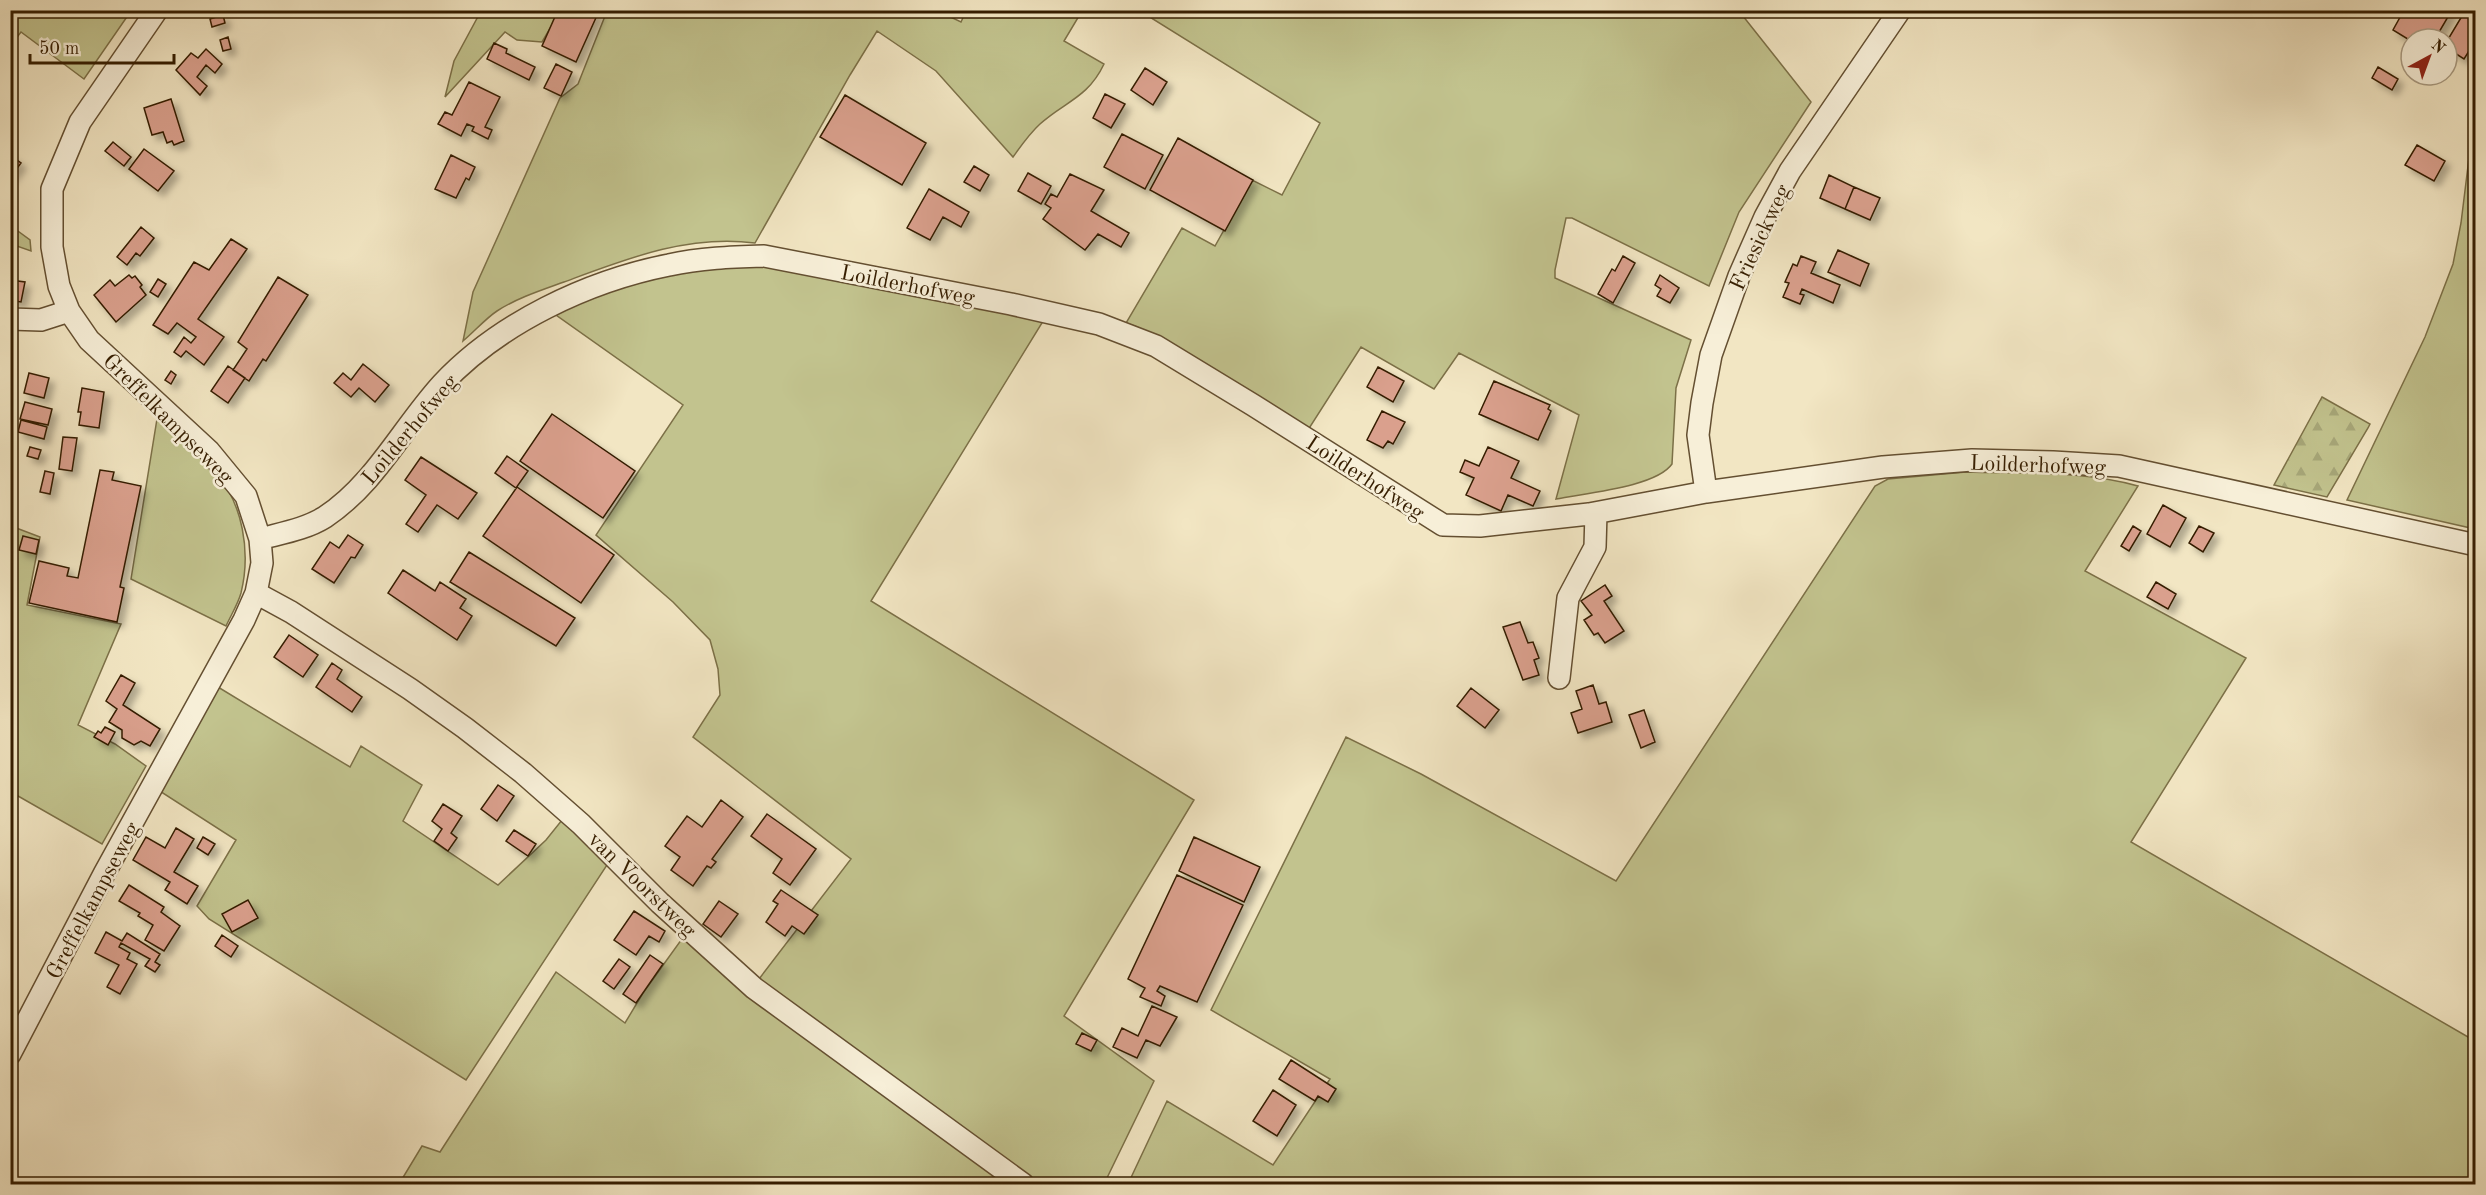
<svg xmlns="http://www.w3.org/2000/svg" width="2486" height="1195" font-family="'Old Standard TT',serif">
<defs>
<pattern id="forest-firs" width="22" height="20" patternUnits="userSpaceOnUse" patternTransform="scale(1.5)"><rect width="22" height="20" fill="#c2c38e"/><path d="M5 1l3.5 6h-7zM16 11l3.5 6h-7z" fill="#a7a779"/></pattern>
<filter id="shadow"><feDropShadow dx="5.5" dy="5.5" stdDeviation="3" flood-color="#0004"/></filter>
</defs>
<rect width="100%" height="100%" fill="#f2e6c3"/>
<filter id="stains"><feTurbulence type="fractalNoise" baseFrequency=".00333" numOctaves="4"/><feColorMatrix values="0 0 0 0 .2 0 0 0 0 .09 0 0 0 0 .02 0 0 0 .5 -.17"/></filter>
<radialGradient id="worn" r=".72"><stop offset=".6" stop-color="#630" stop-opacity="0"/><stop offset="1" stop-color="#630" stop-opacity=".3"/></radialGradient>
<path fill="#c2c38e" stroke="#7c7047" stroke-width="1.5" d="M 11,10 L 131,10 L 131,11 L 84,79 L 21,32 L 11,45 Z
M 481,11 L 563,11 L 555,20 L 542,42 L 517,40 L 505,32 L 445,97 L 454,61 Z
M 938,11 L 961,22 L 966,11 L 1082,11 L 1064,41 L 1104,64 C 1088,98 1064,102 1040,124 C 1029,134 1021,146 1013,157 L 936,71 L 877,31 L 850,75 L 755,243 C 688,234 626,259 564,282 C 542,290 517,298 497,311 C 485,319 474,332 463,341 L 473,292 L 560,98 L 578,84 L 607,11 Z
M 1140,11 L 1739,11 L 1811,102 L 1739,212 L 1709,286 L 1572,218 L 1566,218 L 1555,270 L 1555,278 L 1691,340 L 1676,388 L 1672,464 C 1656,487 1585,493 1556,499 L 1579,415 L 1459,353 L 1434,389 L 1361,347 L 1308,430 L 1137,327 L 1126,323 L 1182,228 L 1215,246 L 1252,180 L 1282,195 L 1320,123 Z
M 2475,109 L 2475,529 L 2347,500 L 2425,337 L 2453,264 L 2461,223 Z
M 11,226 L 30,240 L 31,251 L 11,244 Z
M 732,261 L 812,273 L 1045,318 L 871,601 L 1194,800 L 1064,1016 L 1154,1081 L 1104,1184 L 1034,1184 L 759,979 L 851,859 L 693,737 L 720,695 L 718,669 L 710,640 L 673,602 L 596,535 L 683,405 L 556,315 C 608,286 674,274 732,261 Z
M 157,419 C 176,436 198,453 215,472 C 243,503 251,552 241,593 C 238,604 231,615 226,626 L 131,579 Z
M 1966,472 C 2023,474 2082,470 2138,486 L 2085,571 L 2246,658 L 2131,842 L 2475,1041 L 2475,1184 L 1128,1184 L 1167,1101 L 1273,1165 L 1330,1079 L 1211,1010 L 1346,737 L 1421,774 L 1616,881 L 1875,486 L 1888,479 Z
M 11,526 L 40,537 L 27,605 L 121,624 L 78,725 L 115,744 L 146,766 L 102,844 L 11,792 Z
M 213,684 L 350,767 L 361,746 L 422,785 L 403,821 L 498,885 L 546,840 L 562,820 L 609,862 L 466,1080 L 209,919 L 197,906 L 236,840 L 155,788 Z
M 684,936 L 1007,1184 L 399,1184 L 422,1146 L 440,1152 L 556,972 L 625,1023 L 643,993 Z"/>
<path fill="url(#forest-firs)" stroke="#7c7047" stroke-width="1.5" d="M 2322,397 L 2370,424 L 2368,428 L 2327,497 L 2274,485 Z"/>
<path fill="#daa08d" stroke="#351d00" stroke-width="1.5" filter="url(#shadow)" d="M 558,10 L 599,11 L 576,62 L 542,46 Z
M 2404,10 L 2452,10 L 2435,39 L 2411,41 L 2393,30 Z
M 2465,11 L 2476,16 L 2476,40 L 2464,59 L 2447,48 L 2447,41 Z
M 223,15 L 225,23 L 212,27 L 210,19 Z
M 228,37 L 231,49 L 223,51 L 220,40 Z
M 494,43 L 507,49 L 506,53 L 535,67 L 529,80 L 487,59 Z
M 206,49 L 222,64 L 215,73 L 206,65 L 197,77 L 207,86 L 200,95 L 176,70 L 191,53 L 198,58 Z
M 556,64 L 572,72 L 561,96 L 544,88 Z
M 2378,67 L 2398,79 L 2392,90 L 2372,78 Z
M 1145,68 L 1167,82 L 1153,105 L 1131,90 Z
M 469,82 L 500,97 L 485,127 L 492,130 L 488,139 L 472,131 L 474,127 L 467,124 L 461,136 L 438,124 L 445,112 L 452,115 Z
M 1105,94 L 1125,104 L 1111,128 L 1093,118 Z
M 845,95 L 926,143 L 902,185 L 820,137 Z
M 171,99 L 184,141 L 174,145 L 172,141 L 167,143 L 163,132 L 152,135 L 144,108 Z
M 1122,134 L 1163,155 L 1145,189 L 1104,167 Z
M 1178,138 L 1253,180 L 1225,231 L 1150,190 Z
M 113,142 L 131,157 L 124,166 L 105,151 Z
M 2417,145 L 2445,161 L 2434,181 L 2405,165 Z
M 144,149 L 174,171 L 158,191 L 129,169 Z
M 10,155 L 21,163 L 10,178 Z
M 451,155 L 475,167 L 469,180 L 466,178 L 456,198 L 435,189 Z
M 974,166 L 989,175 L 980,191 L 964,182 Z
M 1028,173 L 1051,186 L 1041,204 L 1018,191 Z
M 1070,174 L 1104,190 L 1091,211 L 1129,233 L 1121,247 L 1098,234 L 1085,250 L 1043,219 L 1051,208 L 1045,204 L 1051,194 L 1057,197 Z
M 1829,175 L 1854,187 L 1845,209 L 1820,198 Z
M 1854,187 L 1880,198 L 1870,220 L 1845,209 Z
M 929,189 L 969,212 L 961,227 L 943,217 L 930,240 L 907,228 Z
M 141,227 L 154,238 L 140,256 L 136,253 L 127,265 L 117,257 Z
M 231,239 L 247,249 L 198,319 L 224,337 L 204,365 L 186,351 L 181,357 L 174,352 L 184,337 L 191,343 L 196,337 L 177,323 L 168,334 L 153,325 L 194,262 L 209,270 Z
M 1838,250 L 1869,264 L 1860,286 L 1828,272 Z
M 1623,256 L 1635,263 L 1613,303 L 1598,294 L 1612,269 L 1615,271 Z
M 1801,256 L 1816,262 L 1811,273 L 1840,285 L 1833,303 L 1802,289 L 1800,294 L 1804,295 L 1800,304 L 1783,297 L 1789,283 L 1785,282 L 1793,264 L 1797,266 Z
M 129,275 L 132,278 L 135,276 L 142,285 L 140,287 L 146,295 L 116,322 L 94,295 L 110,280 L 115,286 Z
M 1660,275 L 1679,288 L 1670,303 L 1657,296 L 1661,289 L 1655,285 Z
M 278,277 L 308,295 L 266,361 L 263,359 L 249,381 L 233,370 L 247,349 L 238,342 Z
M 158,279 L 166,284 L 158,297 L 150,292 Z
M 10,280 L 25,282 L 21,302 L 10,300 Z
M 363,364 L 389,385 L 375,402 L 359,388 L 351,397 L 334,383 L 343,373 L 351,380 Z
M 228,366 L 245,378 L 228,403 L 211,391 Z
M 1378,367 L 1404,381 L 1393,402 L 1367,387 Z
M 171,371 L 176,375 L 171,384 L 165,380 Z
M 29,373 L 49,378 L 44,398 L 24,393 Z
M 1494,381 L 1550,405 L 1548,409 L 1551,411 L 1538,440 L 1479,414 Z
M 82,388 L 104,392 L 99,428 L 79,425 L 81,412 L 78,412 Z
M 25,402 L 52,409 L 48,425 L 20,419 Z
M 1382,411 L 1405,422 L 1393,444 L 1388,441 L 1383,448 L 1367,440 Z
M 552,414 L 635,471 L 603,518 L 520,461 Z
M 21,420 L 47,427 L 44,439 L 18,432 Z
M 63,437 L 77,438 L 72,471 L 59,469 Z
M 30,447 L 41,450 L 38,459 L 27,456 Z
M 1488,447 L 1519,461 L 1511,478 L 1540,491 L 1533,506 L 1508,495 L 1501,511 L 1466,495 L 1474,478 L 1460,472 L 1465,460 L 1479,466 Z
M 507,456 L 528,471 L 516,488 L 495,473 Z
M 421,457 L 477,493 L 458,519 L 437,505 L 418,532 L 406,524 L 426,495 L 405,480 Z
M 100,470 L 114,472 L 112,480 L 141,486 L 120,587 L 124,588 L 117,622 L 29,603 L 39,561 L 69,568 L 67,576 L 78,578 Z
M 45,471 L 54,473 L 50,494 L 40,492 Z
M 517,487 L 614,555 L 581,603 L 483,536 Z
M 2163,505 L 2186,518 L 2170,547 L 2147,534 Z
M 2133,526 L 2141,531 L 2129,551 L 2121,546 Z
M 2199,526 L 2214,533 L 2203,552 L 2189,543 Z
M 348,535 L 363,545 L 355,558 L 351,557 L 334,583 L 312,569 L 330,542 L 339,548 Z
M 23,536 L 39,540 L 36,554 L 19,550 Z
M 469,552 L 575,618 L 556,646 L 450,582 Z
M 403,570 L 435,591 L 440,582 L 466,599 L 460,608 L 472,616 L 457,640 L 388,593 Z
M 2156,582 L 2176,594 L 2168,609 L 2147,597 Z
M 1605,585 L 1612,596 L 1604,601 L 1624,631 L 1605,643 L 1598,633 L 1594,635 L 1584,620 L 1592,615 L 1581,601 Z
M 1520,622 L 1528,643 L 1533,642 L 1539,658 L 1534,660 L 1539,675 L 1523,680 L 1503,627 Z
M 289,635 L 318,655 L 303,677 L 274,657 Z
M 332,663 L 342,670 L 337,679 L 362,697 L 352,712 L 316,687 Z
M 121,675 L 135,683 L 123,705 L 160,729 L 150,746 L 141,741 L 134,745 L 122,738 L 122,730 L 109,722 L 117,709 L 106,701 Z
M 1593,685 L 1599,704 L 1606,702 L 1612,722 L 1578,733 L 1571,713 L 1582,709 L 1576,691 Z
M 1471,688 L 1499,710 L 1485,728 L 1457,706 Z
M 1644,710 L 1655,742 L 1641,748 L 1629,715 Z
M 105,727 L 115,732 L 108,745 L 94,737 L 98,731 L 101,733 Z
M 498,785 L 514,796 L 497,821 L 481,809 Z
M 721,800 L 743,817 L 712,859 L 716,862 L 711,868 L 707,866 L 693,886 L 671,870 L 680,857 L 665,846 L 687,816 L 702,827 Z
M 443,804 L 462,816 L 451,833 L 457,838 L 448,851 L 434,841 L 442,829 L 432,821 Z
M 767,814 L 816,849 L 790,885 L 773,873 L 782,859 L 751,836 Z
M 176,828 L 194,839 L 174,872 L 198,886 L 187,904 L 165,890 L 170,882 L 133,860 L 146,837 L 165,848 Z
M 514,830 L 536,844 L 528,856 L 506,841 Z
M 203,837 L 215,844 L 208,855 L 197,848 Z
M 1194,837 L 1260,867 L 1244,902 L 1179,871 Z
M 1177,875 L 1243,905 L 1197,1002 L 1160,986 L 1157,991 L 1165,996 L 1161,1006 L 1140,997 L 1145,988 L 1128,979 Z
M 129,885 L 164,907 L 161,912 L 180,926 L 164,951 L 145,940 L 153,925 L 138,916 L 140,913 L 119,901 Z
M 781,890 L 818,915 L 804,934 L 792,926 L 785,936 L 766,922 L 778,904 L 773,901 Z
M 248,900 L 258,918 L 232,932 L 222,914 Z
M 719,901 L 738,914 L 721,937 L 703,924 Z
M 634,911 L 665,931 L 659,942 L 649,936 L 636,955 L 614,940 Z
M 106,932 L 122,941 L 127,933 L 160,954 L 155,962 L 160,965 L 155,972 L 145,966 L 150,959 L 121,943 L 119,947 L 130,953 L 127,959 L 137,964 L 120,994 L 107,987 L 119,965 L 95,953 Z
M 222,935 L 238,946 L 231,957 L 215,946 Z
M 650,955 L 663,964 L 636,1003 L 623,994 Z
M 619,959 L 630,967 L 614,989 L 603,981 Z
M 1152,1006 L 1177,1017 L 1160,1046 L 1146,1040 L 1137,1058 L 1113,1047 L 1122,1028 L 1138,1036 Z
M 1082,1033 L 1097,1040 L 1091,1051 L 1076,1044 Z
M 1291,1060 L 1336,1089 L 1328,1102 L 1318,1096 L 1315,1101 L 1279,1079 Z
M 1273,1090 L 1296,1105 L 1277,1136 L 1253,1121 Z"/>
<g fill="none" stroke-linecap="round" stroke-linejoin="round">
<defs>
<path id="street" d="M 10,319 L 41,320 L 69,311
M 1706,492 L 1698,435 L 1702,403 L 1711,355 L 1739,276 L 1765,217 L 1790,171 L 1900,10
M 260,539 C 282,533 306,529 325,517 C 375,484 402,428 442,384 C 499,323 588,281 669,265 C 700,258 732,257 764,256 L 1011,304 L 1099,324 L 1156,346 L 1253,405 L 1443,525 L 1480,526 L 1589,514 L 1706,492 L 1883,467 L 1972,460 L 2053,462 L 2119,466 L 2476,545
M 256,593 L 291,612 L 410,689 L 465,728 L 523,773 L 581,824 L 660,903 L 754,988 L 1023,1184
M 1559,678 L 1568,598 L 1595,547 L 1596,513
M 10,1054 L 104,874 L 244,620 L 256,593 L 262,563 L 260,539 L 246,496 L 209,451 L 89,340 L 69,311 L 59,286 L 52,247 L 52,189 L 80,122 L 157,10"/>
</defs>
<use href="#street" stroke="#644f31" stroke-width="24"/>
<use href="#street" stroke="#f7efd8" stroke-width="21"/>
</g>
<g text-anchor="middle" stroke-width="5" stroke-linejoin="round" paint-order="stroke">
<g font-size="22" fill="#351d00" stroke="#f7efd8">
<text transform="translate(1759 237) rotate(-65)" y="8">Friesickweg</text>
<text transform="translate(908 284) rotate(11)" y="8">Loilderhofweg</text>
<text transform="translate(169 418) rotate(45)" y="8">Greffelkampseweg</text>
<text transform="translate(409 429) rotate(-50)" y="8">Loilderhofweg</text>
<text transform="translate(2038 464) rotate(2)" y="8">Loilderhofweg</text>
<text transform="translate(1366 477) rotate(33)" y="8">Loilderhofweg</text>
<text transform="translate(643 884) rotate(44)" y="8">van Voorstweg</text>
<text transform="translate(92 900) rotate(-62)" y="8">Greffelkampseweg</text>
</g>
</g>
<rect width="2486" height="1195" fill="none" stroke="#f2e6c3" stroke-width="36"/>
<rect x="12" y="12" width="2462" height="1171" fill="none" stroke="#351d00" stroke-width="3"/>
<rect x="18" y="18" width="2450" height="1159" fill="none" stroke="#351d00" stroke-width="1.5"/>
<g transform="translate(2429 57) rotate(41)"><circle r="28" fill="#f7efd8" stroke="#a99b82" stroke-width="1.5"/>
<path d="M0-4.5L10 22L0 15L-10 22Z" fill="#8f2418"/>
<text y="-9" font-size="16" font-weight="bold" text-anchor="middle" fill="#351d00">N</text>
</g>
<path d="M30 54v9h144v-9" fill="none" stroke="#351d00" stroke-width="3"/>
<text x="39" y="54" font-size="18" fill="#351d00" stroke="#f7efd8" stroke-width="4.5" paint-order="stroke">50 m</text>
<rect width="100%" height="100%" filter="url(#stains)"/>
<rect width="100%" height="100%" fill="url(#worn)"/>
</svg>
